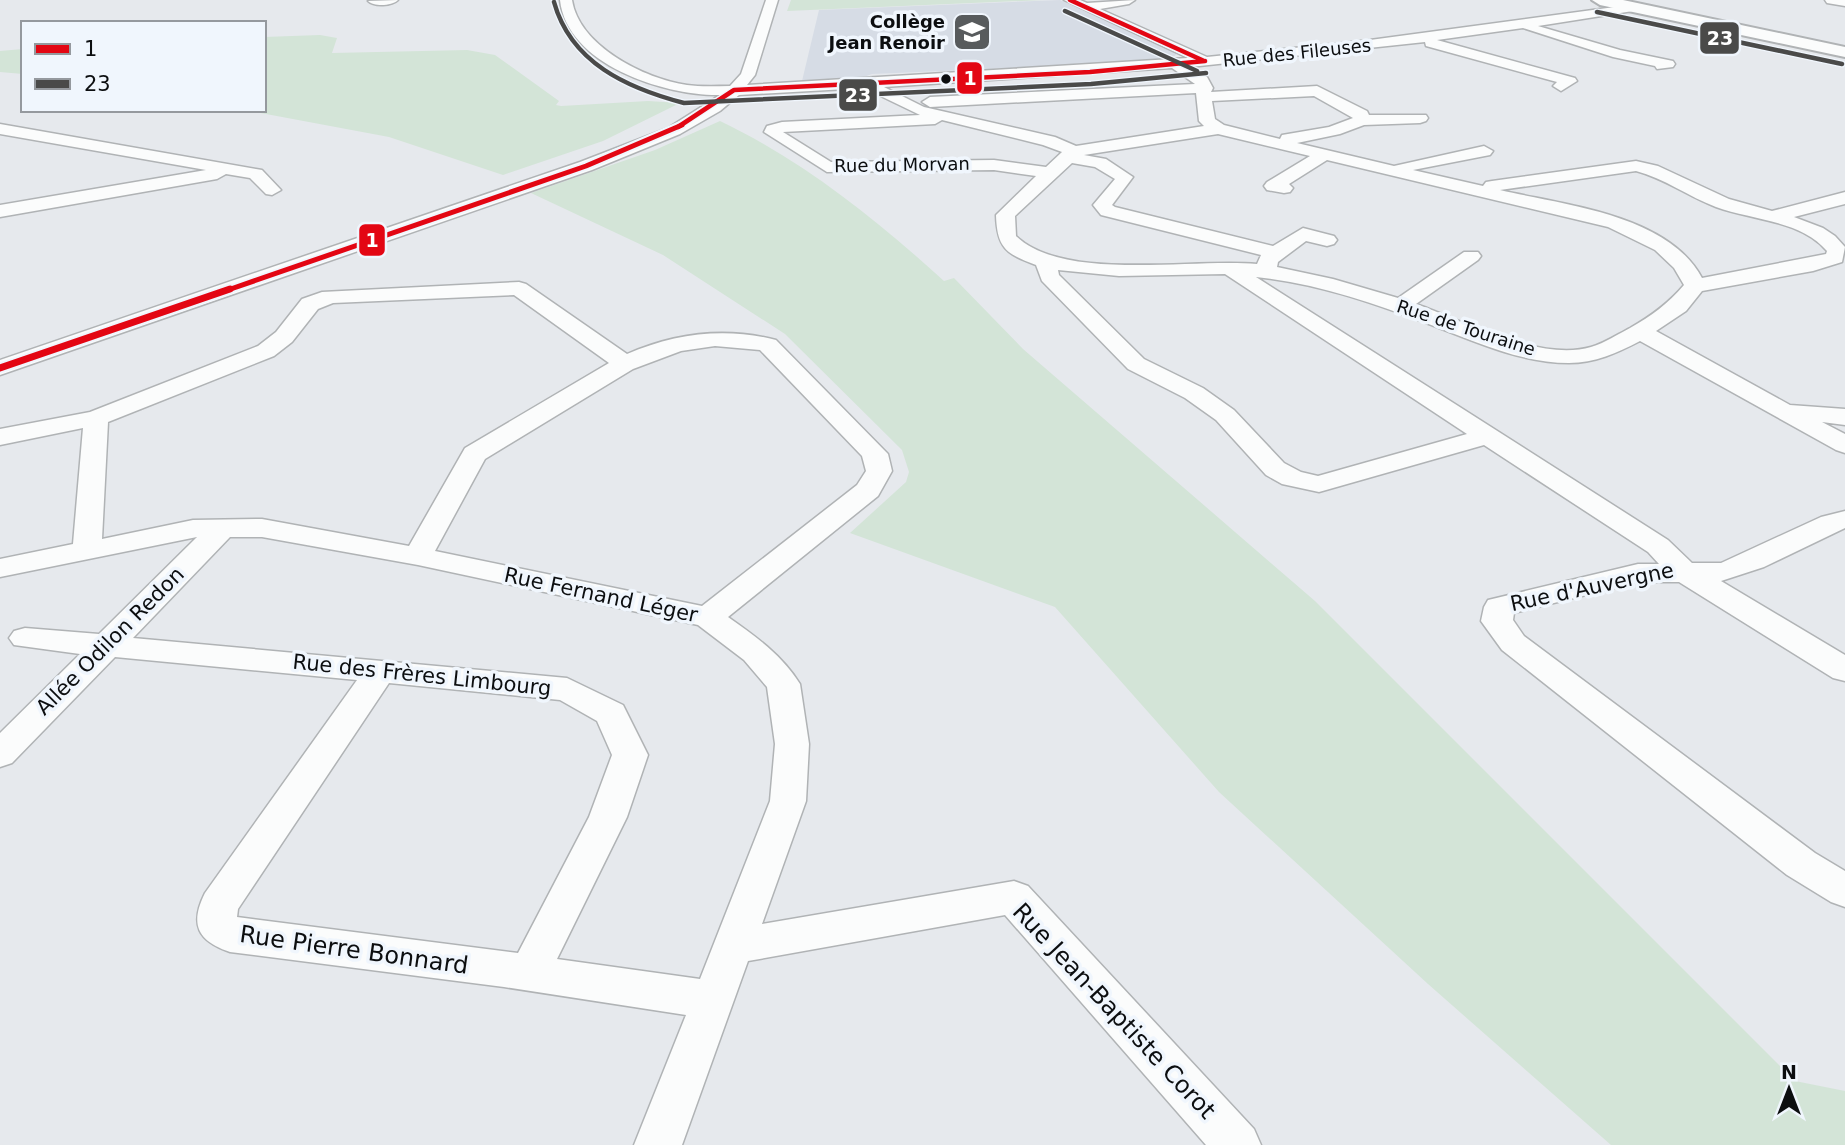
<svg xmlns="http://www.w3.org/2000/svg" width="1845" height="1145" font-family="'DejaVu Sans',sans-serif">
<rect width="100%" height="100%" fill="#e6e9ed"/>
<path fill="#d6dce5" d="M 1060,0 L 1178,53 L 1172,58 L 1104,64 L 872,74 L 861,78 L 802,81 L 819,10 Z"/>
<path fill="#d3e4d7" d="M 791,0 L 1043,0 L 787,11 Z
M 320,35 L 337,38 L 332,53 L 467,50 L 495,55 L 559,101 L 556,105 L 561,106 L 648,101 L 680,103 L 603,141 L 503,175 L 389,137 L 245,110 L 264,110 L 264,37 Z
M 23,49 L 23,74 L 0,72 L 0,51 Z
M 720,121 C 802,160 877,220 944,281 L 954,278 L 1023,349 L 1315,601 L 1795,1081 L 1845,1091 L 1845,1145 L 1611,1145 L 1428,984 L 1219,792 L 1055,607 L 850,533 L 906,482 L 909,472 L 902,450 L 785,334 L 663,255 L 531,193 L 655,150 Z"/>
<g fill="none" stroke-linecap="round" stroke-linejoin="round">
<defs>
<path id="minor" d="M 398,0 C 392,6 374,7 368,1 Z
M 560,0 L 572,0 C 579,46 645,79 687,85 C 701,87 716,86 730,86 L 741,74 L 766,0 L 778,0 L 755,75 L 747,85 L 1188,58 L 1064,0 L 1080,0 L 1087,3 L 1135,0 L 1129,4 L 1100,9 L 1207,57 L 1370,40 L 1637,4 L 1637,10 L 1633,11 L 1538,26 L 1620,50 L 1673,61 L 1675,64 L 1673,67 L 1657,69 L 1655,66 L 1613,57 L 1523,28 L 1437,40 L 1575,78 L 1577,81 L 1561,91 L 1553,86 L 1557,82 L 1426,46 L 1425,42 L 1190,67 L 1207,77 L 1213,88 L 1211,92 L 1317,86 L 1367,111 L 1369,115 L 1426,115 L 1428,118 L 1426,121 L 1420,123 L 1364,125 L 1340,134 L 1297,143 L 1394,166 L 1484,146 L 1493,151 L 1490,155 L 1413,170 L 1483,186 L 1486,182 L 1492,181 L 1636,161 L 1658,166 L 1729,199 L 1772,211 L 1845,192 L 1845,204 L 1794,217 L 1823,228 L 1835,236 L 1845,247 L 1842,262 L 1813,271 L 1702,291 L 1686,311 L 1656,331 L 1790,405 L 1845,409 L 1845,425 L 1822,422 L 1845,434 L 1845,453 L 1836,450 L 1640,341 C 1617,353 1595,363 1569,363 C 1519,363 1472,340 1426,323 C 1371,302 1315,283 1256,277 L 1668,540 L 1692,563 L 1721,563 L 1821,517 L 1845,511 L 1845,528 L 1764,567 L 1721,581 L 1845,655 L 1845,681 L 1833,678 L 1679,582 L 1638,582 L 1514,613 L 1513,620 L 1524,636 L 1815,853 L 1845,871 L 1845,907 L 1831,902 L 1787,875 L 1502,650 L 1481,621 L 1484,607 L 1488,600 L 1638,564 L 1659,564 L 1648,552 L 1484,445 L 1319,492 L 1282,484 L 1266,475 L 1216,420 L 1185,398 L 1128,369 L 1042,281 L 1036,265 C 1006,254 997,248 996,215 L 1036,176 L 994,170 L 827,172 L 764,132 L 767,126 L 782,122 L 920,115 L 864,88 L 739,95 L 720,111 L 680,134 L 592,170 L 0,375 L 0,360 L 580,162 L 668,128 L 720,95 C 665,96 567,65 560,0 ZM 1172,68 L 1195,84 L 930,97 L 922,102 L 930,107 L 1196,93 L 1199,121 L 1204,126 L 1076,146 L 1055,137 L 924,107 L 884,87 ZM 1314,96 L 1353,118 L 1329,127 L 1282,135 L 1280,139 L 1224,125 L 1215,119 L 1212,101 ZM 942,120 L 1043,145 L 1062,152 L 1046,167 L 994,160 L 831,162 L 783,132 L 935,124 ZM 1218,134 L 1310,156 L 1267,182 L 1264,186 L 1267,190 L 1284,193 L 1290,192 L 1293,188 L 1289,184 L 1327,160 L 1608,227 L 1655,250 L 1674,268 L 1684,285 C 1668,304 1651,316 1630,328 C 1618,334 1605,343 1591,347 C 1540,362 1464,321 1416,304 L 1478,260 L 1481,256 L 1478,252 L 1464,252 L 1398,298 L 1333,279 L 1277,267 L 1278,262 L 1306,241 L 1327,246 L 1334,244 L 1337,240 L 1334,236 L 1303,228 L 1273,246 L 1115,207 L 1112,205 L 1133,177 L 1106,159 L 1084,155 ZM 1072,163 L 1095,167 L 1115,179 L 1093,205 L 1101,215 L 1261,255 L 1257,264 C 1191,258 1064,282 1016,236 L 1015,216 ZM 1636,171 C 1664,178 1689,197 1716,207 C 1751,220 1801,220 1827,251 L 1826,254 L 1702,278 C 1668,214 1563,205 1500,190 ZM 1058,270 L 1119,276 L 1225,274 L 1467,434 L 1318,476 L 1301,472 L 1284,463 L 1234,410 L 1203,388 L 1144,359 L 1059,275 Z
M 1825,0 L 1845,0 L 1845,6 L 1827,3 Z
M 0,124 L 256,169 L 262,170 L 281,190 L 272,195 L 266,194 L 250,178 L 226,174 L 217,179 L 0,217 L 0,205 L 206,170 L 0,134 Z
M 519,282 L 526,284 L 627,354 C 675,333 726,327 776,340 L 888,454 L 892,471 L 878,496 L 728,617 C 755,636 782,655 800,684 L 809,744 L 806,801 L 762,924 L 1014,881 L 1028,886 L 1254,1129 L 1261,1145 L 1206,1145 L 1005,915 L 748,961 L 682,1145 L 634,1145 L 686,1015 L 504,987 L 230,952 C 198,941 189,925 205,893 L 357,680 L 115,657 L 12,763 L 0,767 L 0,733 L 80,654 L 14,645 L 9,638 L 14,631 L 25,628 L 99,634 L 197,537 L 0,577 L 0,559 L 73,544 L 83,428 L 0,445 L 0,429 L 90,412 L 258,346 L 276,332 L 302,299 L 322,292 ZM 514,295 L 609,363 L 465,448 L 409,546 L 262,519 L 193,520 L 102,539 L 108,422 L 274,356 L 292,342 L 318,309 L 333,303 ZM 715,346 L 760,350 L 862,456 L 866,471 L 857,485 L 702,606 L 435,551 L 485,459 L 633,369 L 681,351 ZM 230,537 L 262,537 L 418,565 L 698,625 L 744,660 L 767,687 L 775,744 L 770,801 L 700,979 L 557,959 L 627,817 L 648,755 L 623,705 L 567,678 L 133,638 ZM 389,683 L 560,700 L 597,721 L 612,755 L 589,817 L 518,953 L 237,917 L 238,909 Z"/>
<path id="primary" d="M 1592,0 L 1623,0 L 1845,47 L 1845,57 L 1600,5 Z"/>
</defs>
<use href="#minor" stroke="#b0b3b5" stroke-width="3"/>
<use href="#primary" stroke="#b0b3b5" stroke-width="4"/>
<use href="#minor" fill="#fbfcfc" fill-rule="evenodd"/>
<use href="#primary" fill="#fbfcfc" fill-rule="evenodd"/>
<defs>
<path id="bus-1-far2" d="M 1070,0 L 1202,60
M 734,90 L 1090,72 L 1205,61
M 678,127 L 734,90"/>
<path id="bus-1-far1" d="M 225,291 L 586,166 L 682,125"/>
<path id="bus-1" d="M 0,368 L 230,289"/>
<path id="bus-2" d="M 554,2 C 571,63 627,88 684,103 L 1091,84 L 1206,73
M 1065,11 L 1197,71
M 1597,12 L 1842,64"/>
</defs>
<use href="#bus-1-far2" stroke="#f0f6fd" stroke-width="7"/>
<use href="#bus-1-far1" stroke="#f0f6fd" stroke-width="9"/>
<use href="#bus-1" stroke="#f0f6fd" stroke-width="11"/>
<use href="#bus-2" stroke="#f0f6fd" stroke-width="7"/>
<use href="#bus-1-far2" stroke="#e30613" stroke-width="4.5"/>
<use href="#bus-1-far1" stroke="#e30613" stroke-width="5"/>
<use href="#bus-1" stroke="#e30613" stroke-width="7"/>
<use href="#bus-2" stroke="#4a4a49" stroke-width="4.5"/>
</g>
<defs>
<symbol id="school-square" viewBox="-11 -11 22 22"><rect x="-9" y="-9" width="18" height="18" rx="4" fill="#585b5d" stroke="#f0f6fd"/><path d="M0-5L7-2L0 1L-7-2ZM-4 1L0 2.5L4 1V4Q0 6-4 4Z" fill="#fff"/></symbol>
</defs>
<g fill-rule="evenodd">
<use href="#school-square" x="950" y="10" width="44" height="44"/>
</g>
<circle fill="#0c0e10" stroke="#f0f6fd" stroke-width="2.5" cx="946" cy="79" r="6"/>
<g text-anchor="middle" stroke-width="7" stroke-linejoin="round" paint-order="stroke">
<g font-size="18" font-weight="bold" fill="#0c0e10" stroke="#f0f6fd" text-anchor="end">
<text x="945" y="28">Collège<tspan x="945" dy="21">Jean Renoir</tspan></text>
</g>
<g font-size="18" fill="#0c0e10" stroke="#f0f6fd">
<text transform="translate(1297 53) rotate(-6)" y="6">Rue des Fileuses</text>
<text transform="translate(902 165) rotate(-1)" y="6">Rue du Morvan</text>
<text transform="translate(1466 328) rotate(18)" y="6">Rue de Touraine</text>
</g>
<g font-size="21" fill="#0c0e10" stroke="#f0f6fd">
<text transform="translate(1592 587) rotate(-12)" y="7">Rue d'Auvergne</text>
<text transform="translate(601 595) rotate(12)" y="7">Rue Fernand Léger</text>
<text transform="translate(110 641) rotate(-45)" y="7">Allée Odilon Redon</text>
<text transform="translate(422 675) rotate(6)" y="7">Rue des Frères Limbourg</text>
</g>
<g font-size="24" fill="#0c0e10" stroke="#f0f6fd">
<text transform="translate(354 950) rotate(8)" y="8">Rue Pierre Bonnard</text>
<text transform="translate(1114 1011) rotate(47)" y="8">Rue Jean-Baptiste Corot</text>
</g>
</g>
<g stroke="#f0f6fd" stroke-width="2.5">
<rect x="1699" y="21" width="41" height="34" rx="7" fill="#4a4a49"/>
<rect x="956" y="61" width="27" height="34" rx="7" fill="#e30613"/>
<rect x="838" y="78" width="40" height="34" rx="7" fill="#4a4a49"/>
<rect x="358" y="223" width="28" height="34" rx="7" fill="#e30613"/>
</g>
<g font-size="19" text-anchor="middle" font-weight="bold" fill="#fff">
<text x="1720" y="45">23</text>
<text x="970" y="85">1</text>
<text x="858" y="102">23</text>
<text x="372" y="247">1</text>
</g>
<rect x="21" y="21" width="245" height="91" fill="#f0f6fd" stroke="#95999e" stroke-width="2"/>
<rect x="35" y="44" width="35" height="10" fill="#e30613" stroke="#95999e" stroke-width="2"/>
<text x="84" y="56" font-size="21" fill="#0c0e10">1</text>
<rect x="35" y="79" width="35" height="10" fill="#4a4a49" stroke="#95999e" stroke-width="2"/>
<text x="84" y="91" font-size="21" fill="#0c0e10">23</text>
<g transform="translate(1789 1089)" stroke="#f0f6fd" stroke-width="5" paint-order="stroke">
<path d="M0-5L12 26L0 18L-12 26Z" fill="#0c0e10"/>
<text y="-10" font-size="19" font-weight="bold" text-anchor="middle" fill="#0c0e10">N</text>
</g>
</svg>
